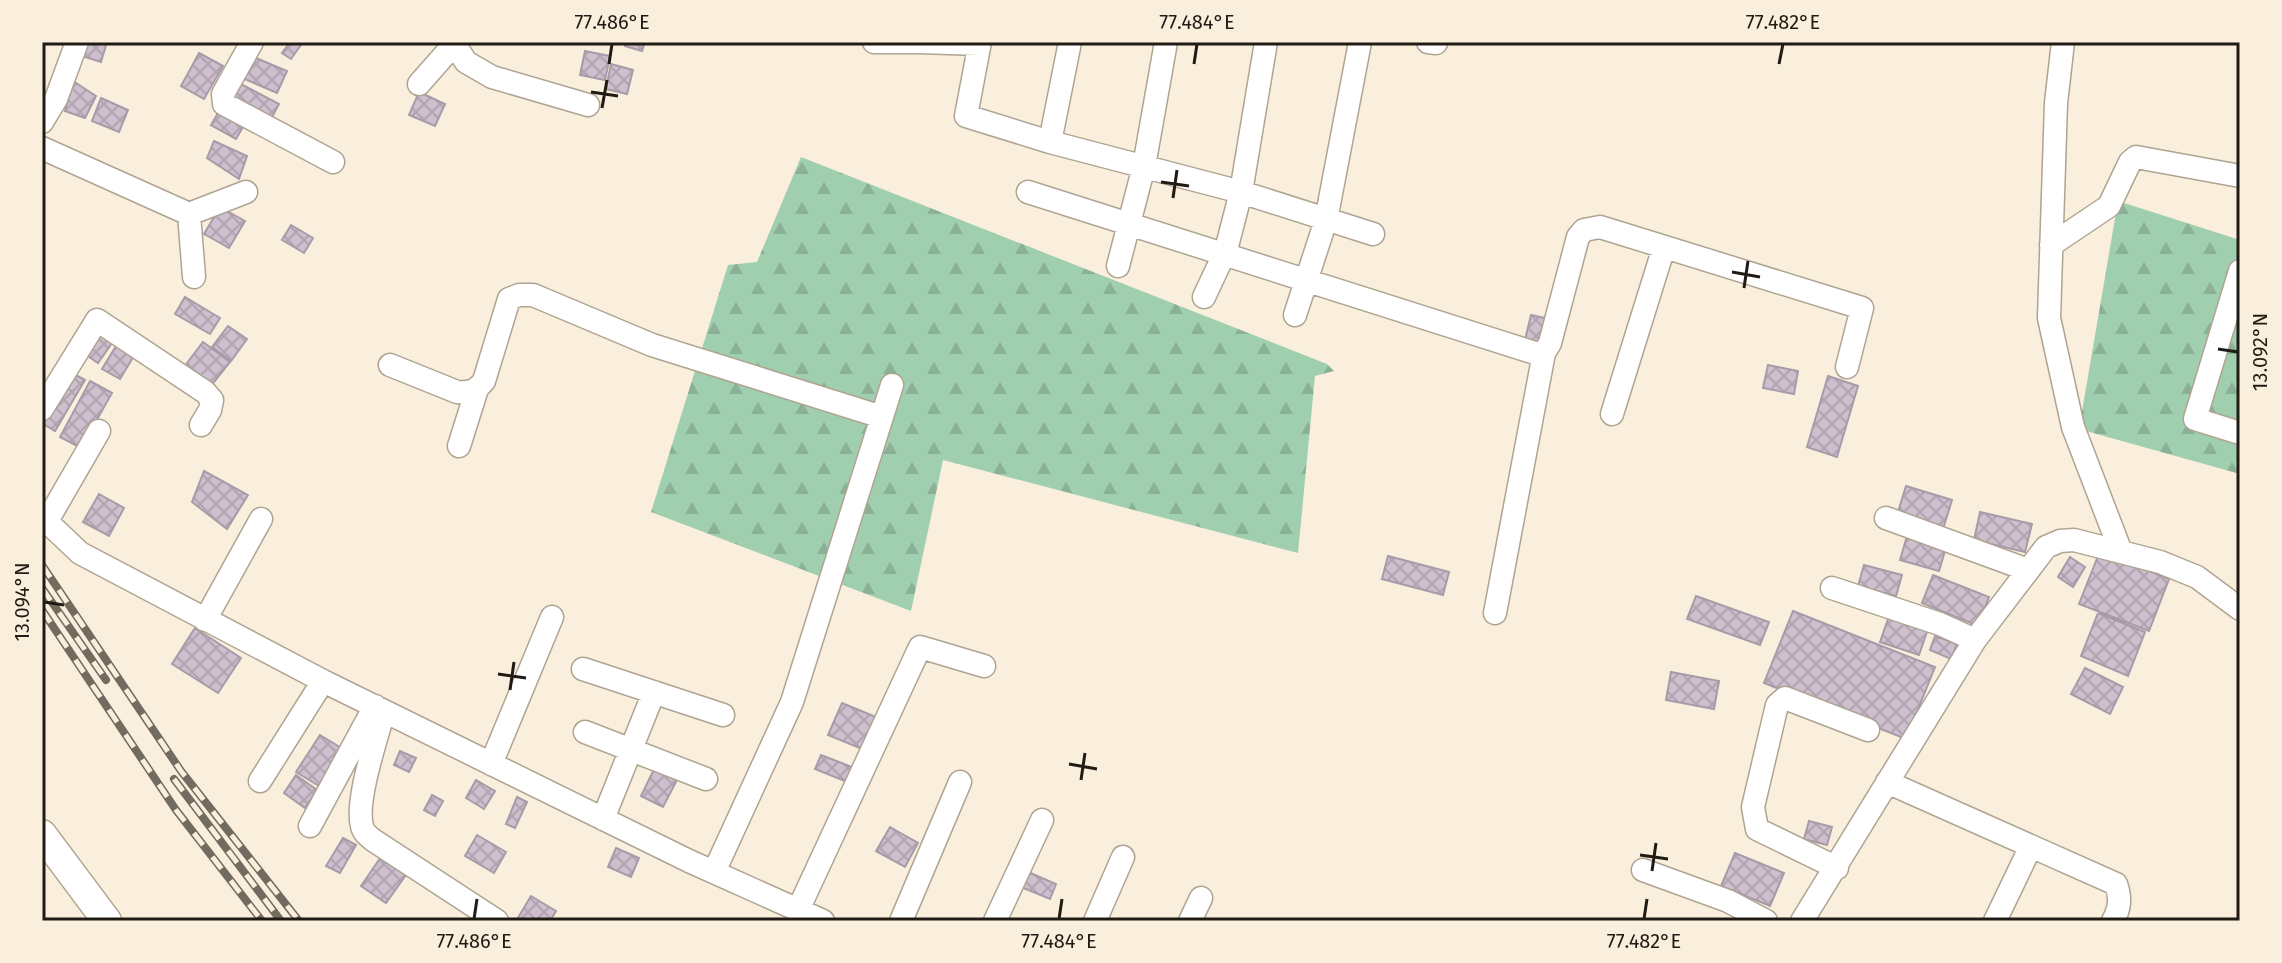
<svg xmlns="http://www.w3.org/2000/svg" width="2282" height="963" font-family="'Fira Sans',sans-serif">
<defs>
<pattern id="forest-firs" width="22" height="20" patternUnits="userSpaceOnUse" patternTransform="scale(2)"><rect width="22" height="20" fill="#a0cfb0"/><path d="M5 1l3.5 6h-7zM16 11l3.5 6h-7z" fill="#8ab196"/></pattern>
<pattern id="building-cross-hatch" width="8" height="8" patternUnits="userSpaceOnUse" patternTransform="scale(2)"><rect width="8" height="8" fill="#cebfce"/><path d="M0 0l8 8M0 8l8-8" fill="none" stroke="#b1a4b0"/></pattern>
</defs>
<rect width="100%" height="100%" fill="#faefdc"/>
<path fill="url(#forest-firs)" d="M 801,157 L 1327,364 L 1334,371 L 1315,376 L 1298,553 L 943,460 L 911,611 L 651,512 L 728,265 L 757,262 Z
M 2118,201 L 2240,240 L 2240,474 L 2079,429 Z"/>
<path fill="url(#building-cross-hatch)" stroke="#a99aa9" stroke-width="2" d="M 83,42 L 107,42 L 101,62 L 79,55 Z
M 290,42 L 303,42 L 291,59 L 282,53 Z
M 626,42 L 645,42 L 642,51 L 625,46 Z
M 585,51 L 610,56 L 605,80 L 580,75 Z
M 199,53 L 223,66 L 204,99 L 181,86 Z
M 249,55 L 287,71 L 277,93 L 240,77 Z
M 611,64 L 633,70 L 627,94 L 606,89 Z
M 73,81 L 96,96 L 85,118 L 65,111 Z
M 235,81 L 279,104 L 269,123 L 225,100 Z
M 419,92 L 445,104 L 435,126 L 409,115 Z
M 101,98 L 128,110 L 119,132 L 92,121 Z
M 222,106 L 247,120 L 236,139 L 211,125 Z
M 214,141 L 247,156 L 239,179 L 207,158 Z
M 220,207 L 245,221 L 229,248 L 204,234 Z
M 291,225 L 313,238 L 304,253 L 282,240 Z
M 185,297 L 220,318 L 210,334 L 175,314 Z
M 1531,315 L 1550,319 L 1544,344 L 1525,340 Z
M 228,326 L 247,339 L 231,361 L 212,347 Z
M 101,332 L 114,340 L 98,363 L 85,354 Z
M 203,342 L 230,362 L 210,387 L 184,367 Z
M 118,343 L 135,354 L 120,379 L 102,369 Z
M 1768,365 L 1798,371 L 1794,394 L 1763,388 Z
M 72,373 L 85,380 L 55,431 L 42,423 Z
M 1828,376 L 1858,386 L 1837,457 L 1807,447 Z
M 90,381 L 112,393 L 81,448 L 60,437 Z
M 204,471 L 248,495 L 227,529 L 192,502 Z
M 1906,486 L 1952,500 L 1943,529 L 1897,515 Z
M 99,494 L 124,508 L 109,536 L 83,522 Z
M 1980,512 L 2032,524 L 2025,552 L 1974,540 Z
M 1909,529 L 1948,541 L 1939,571 L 1900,560 Z
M 2100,551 L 2169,579 L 2149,631 L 2079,604 Z
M 1388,556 L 1449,572 L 1443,595 L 1382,579 Z
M 2070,557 L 2085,567 L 2073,587 L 2058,577 Z
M 1864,565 L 1902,575 L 1896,596 L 1858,586 Z
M 1933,575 L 1989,597 L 1978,626 L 1922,603 Z
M 1696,596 L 1769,622 L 1760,645 L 1687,619 Z
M 1793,611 L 1935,667 L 1906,739 L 1764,683 Z
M 2098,613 L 2145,632 L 2128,676 L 2081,656 Z
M 1889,616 L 1928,629 L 1919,655 L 1880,642 Z
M 195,628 L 241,658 L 218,693 L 172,664 Z
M 1935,636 L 1957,644 L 1951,659 L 1930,650 Z
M 2085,668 L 2123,687 L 2110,714 L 2071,694 Z
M 1671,672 L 1719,681 L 1714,709 L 1666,700 Z
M 842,703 L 876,717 L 862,749 L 828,735 Z
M 320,735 L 343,749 L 319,786 L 296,772 Z
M 400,751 L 416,758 L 409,772 L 394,765 Z
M 821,755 L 852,767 L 847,782 L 815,769 Z
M 656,765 L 679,776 L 663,807 L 641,796 Z
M 296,775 L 317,790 L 305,808 L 284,793 Z
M 476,780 L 495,791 L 484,809 L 466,798 Z
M 432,795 L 443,801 L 435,816 L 424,810 Z
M 517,797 L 527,802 L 515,828 L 506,824 Z
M 1809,821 L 1832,827 L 1827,845 L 1804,839 Z
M 890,827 L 918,843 L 905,867 L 876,851 Z
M 477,835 L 506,852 L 494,873 L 465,856 Z
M 343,838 L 356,845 L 340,873 L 326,866 Z
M 616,848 L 639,858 L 631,877 L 608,867 Z
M 1735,853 L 1784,873 L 1770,906 L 1721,886 Z
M 383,854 L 408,872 L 386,903 L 361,886 Z
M 1028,872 L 1056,884 L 1050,899 L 1021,887 Z
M 531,896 L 556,911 L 550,921 L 516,921 Z"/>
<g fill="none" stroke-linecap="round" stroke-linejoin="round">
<defs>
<path id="minor" d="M 252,42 L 223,94 L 224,104 L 333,162
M 874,42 L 917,42
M 919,42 L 979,44
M 980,42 L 966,116 L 1050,142 L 1241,192 L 1373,234
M 1428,42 L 1436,43
M 2063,42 L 2056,103 L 2049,318 L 2073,427 L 2121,552
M 455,45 L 466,62 L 492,77 L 588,105
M 419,84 L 456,42
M 42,122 L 56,99 L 77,42
M 1050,142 L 1070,42
M 42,148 L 189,214 L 194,277
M 1028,192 L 1535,353 L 1544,353 L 1550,343 L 1578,237 L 1584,230 L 1600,227 L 1862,308 L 1847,367
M 189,214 L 246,192
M 2051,245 L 2109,206 L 2130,162 L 2136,157 L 2240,176
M 1118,266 L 1144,166 L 1166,42
M 2240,271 L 2195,419 L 2240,433
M 1204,297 L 1226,250 L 1241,192 L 1266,42
M 1295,315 L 1326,220 L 1360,42
M 390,365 L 457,392 C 470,393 476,391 484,381 L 509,299 L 519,295 L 533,295 L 652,345 L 882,417
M 42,409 L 97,320 L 205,392 L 212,400 L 210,410 L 201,425
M 1612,414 L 1664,247
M 459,446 L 477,389
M 42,517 L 80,553 L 323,681 L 689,861 L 823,921
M 1886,518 L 2028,570
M 47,521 L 99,431
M 1832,588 L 1940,624 L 1975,640
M 1495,613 L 1544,353
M 205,620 L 261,519
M 583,669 L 723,715
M 384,711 C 377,737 355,801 362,826 C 363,832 368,836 373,840 L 497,921
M 585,732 L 706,779
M 491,764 L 552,617
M 260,781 L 323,681
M 1887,782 L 2116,884 C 2121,898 2120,908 2113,921
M 603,819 L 654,692
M 310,826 L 375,706
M 1837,868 L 1757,829 L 1753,807 L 1777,705 L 1785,698 L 1868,730
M 1643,870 L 1728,901 L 1766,921
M 714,872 L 792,702 L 892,385
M 798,910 L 920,647 L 984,666
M 901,921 L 960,782
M 995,921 L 1042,820
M 1095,921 L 1123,857
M 1190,921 L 1201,898
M 1802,921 L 1975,640 L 2046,547 L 2060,541 L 2074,540 L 2160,562 L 2197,577 L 2240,609
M 1995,921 L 2031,846"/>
<path id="major" d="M 42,834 L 107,921"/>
</defs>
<use href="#minor" stroke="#afa492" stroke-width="25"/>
<use href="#major" stroke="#afa492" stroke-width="31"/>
<use href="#minor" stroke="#fff" stroke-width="22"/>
<use href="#major" stroke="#fff" stroke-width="28"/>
<defs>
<path id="rail" d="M 42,565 L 181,771 L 299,921
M 42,588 L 106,680
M 42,610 L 176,810 L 262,921
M 174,779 L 281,921"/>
</defs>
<use href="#rail" stroke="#726c60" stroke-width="8"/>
<use href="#rail" stroke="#faefdc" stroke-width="5" stroke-dasharray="15" stroke-linecap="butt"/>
</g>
<path fill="none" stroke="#201c15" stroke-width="3" d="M 609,64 L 612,44M 1194,64 L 1197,44M 1779,64 L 1783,44M 591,92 L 618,96M 602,108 L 607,80M 1161,182 L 1189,186M 1173,198 L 1177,170M 1732,272 L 1760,277M 1744,288 L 1748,261M 2218,349 L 2238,352M 44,602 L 64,605M 498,674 L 526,678M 510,690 L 514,662M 1069,764 L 1097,769M 1081,780 L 1085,753M 1640,855 L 1668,859M 1652,871 L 1656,843M 474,919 L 477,899M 1059,919 L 1062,899M 1644,919 L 1647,899"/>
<rect width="2282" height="963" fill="none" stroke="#faefdc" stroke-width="88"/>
<rect x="44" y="44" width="2194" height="875" fill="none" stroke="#201c15" stroke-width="3"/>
<g font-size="20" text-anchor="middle" fill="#201c15">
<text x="612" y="29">77.486°E</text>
<text x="1197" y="29">77.484°E</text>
<text x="1783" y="29">77.482°E</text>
<text transform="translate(2260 352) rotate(-90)" y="7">13.092°N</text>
<text transform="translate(22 602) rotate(-90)" y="7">13.094°N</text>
<text x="474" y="948">77.486°E</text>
<text x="1059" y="948">77.484°E</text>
<text x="1644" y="948">77.482°E</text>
</g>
</svg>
